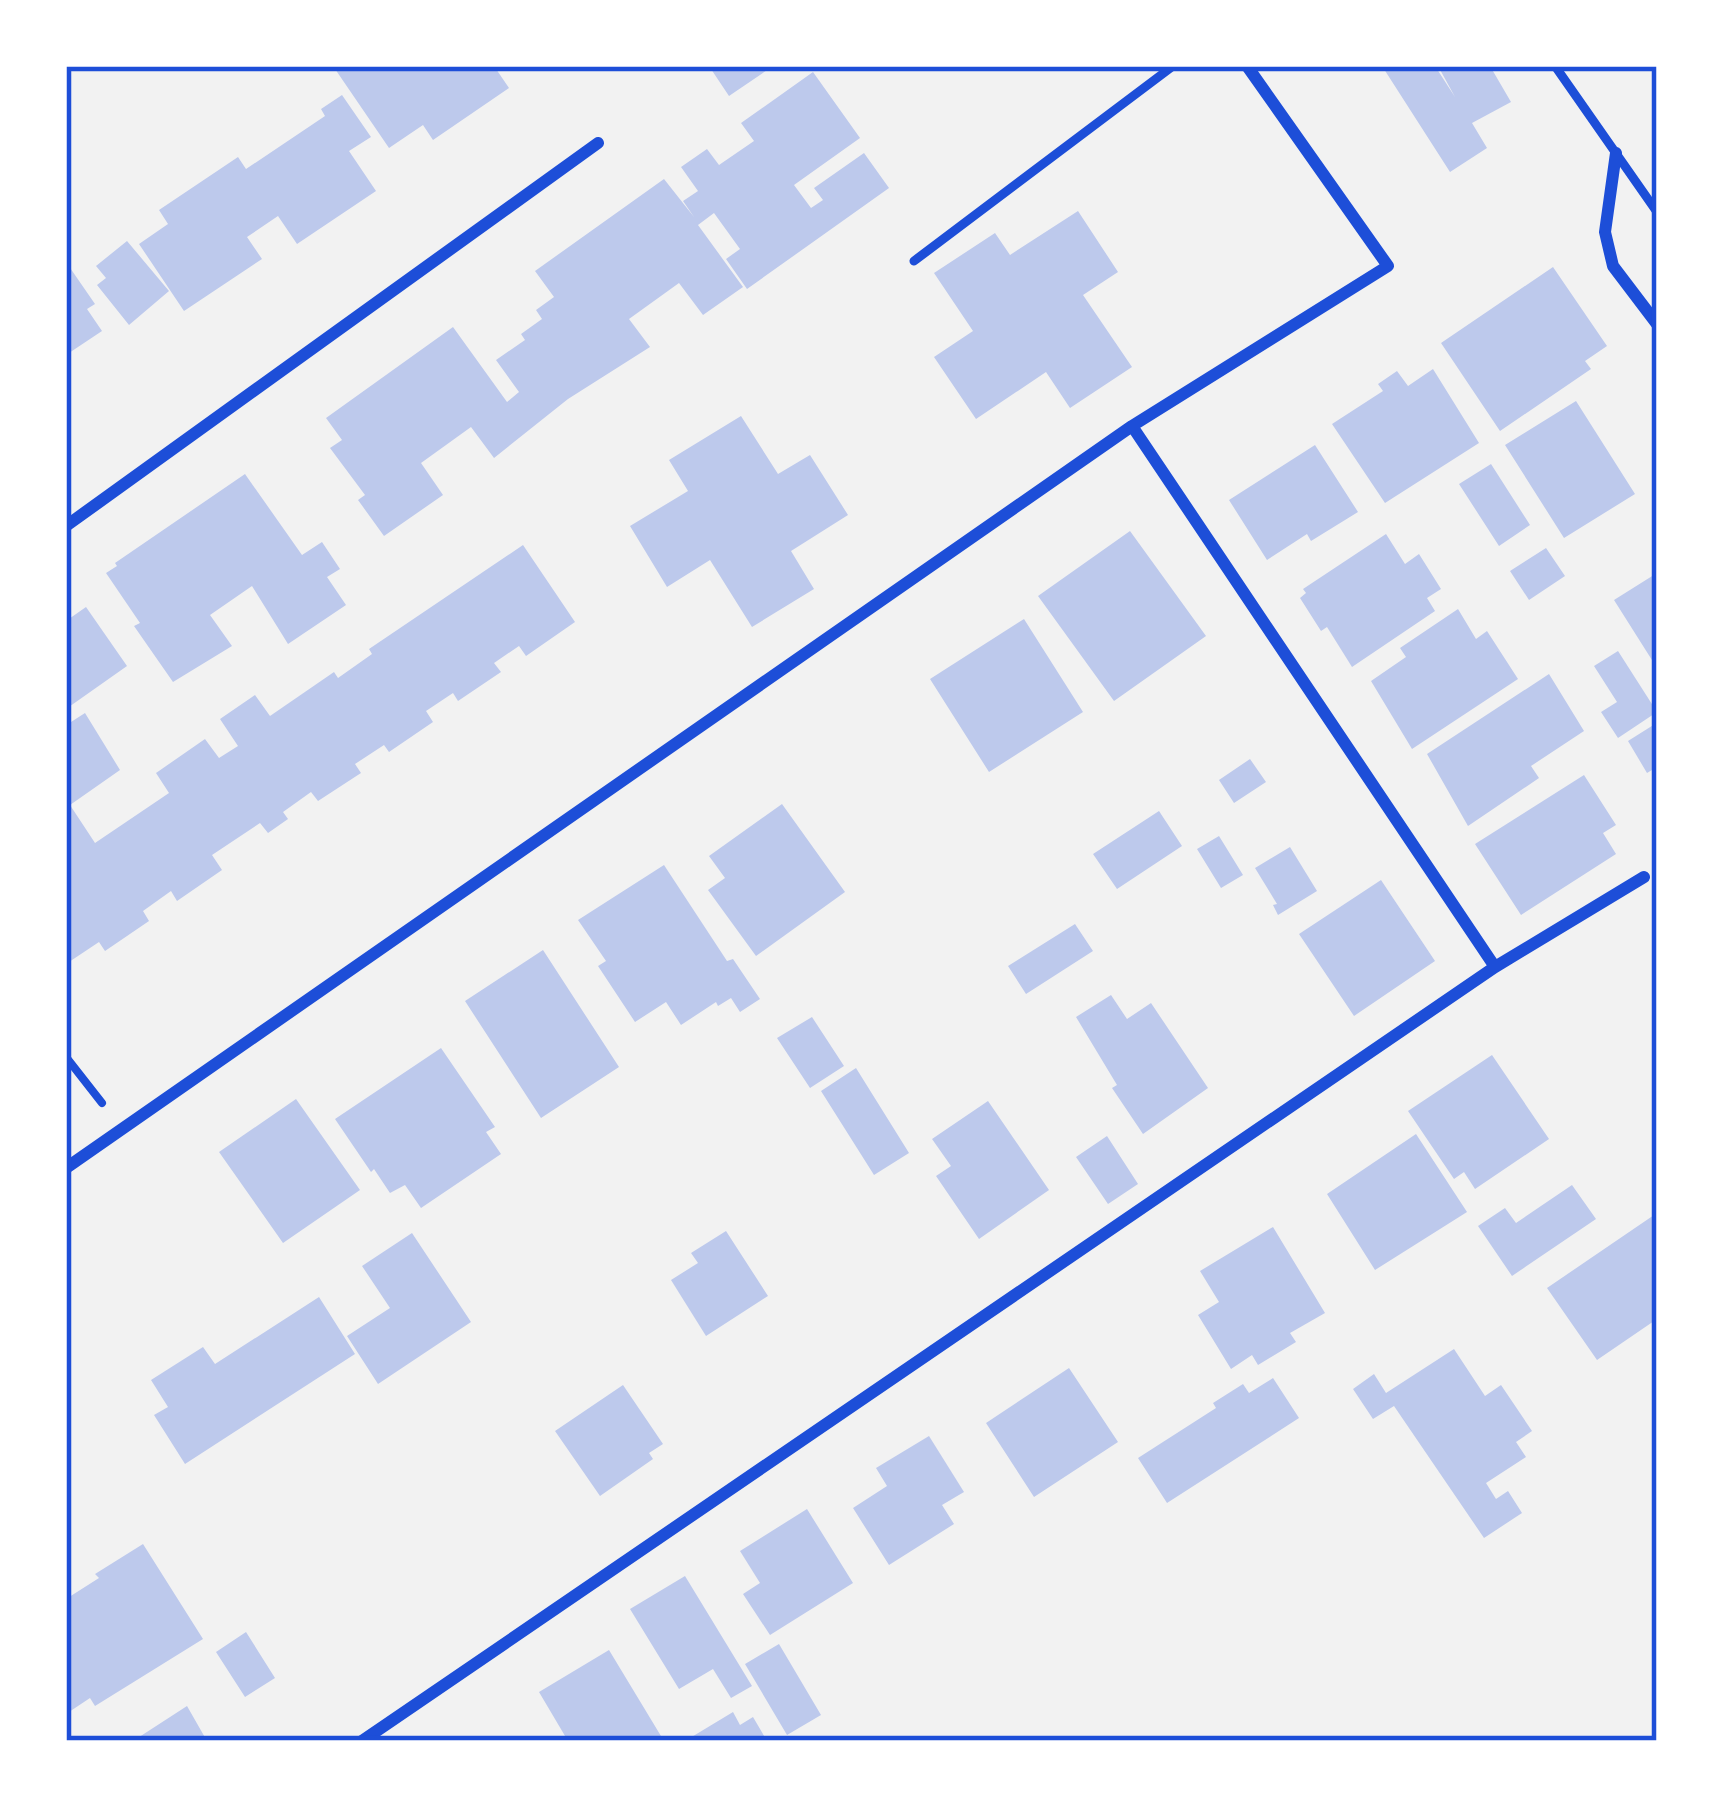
<svg xmlns="http://www.w3.org/2000/svg" width="1723" height="1807" font-family="'Exo 2',sans-serif">
<rect width="100%" height="100%" fill="#f2f2f2"/>
<path fill="#bdc9ec" d="M 333,66 L 494,66 L 509,88 L 433,140 L 423,125 L 389,148 Z
M 709,66 L 773,66 L 729,96 Z
M 1382,66 L 1435,66 L 1455,97 L 1438,66 L 1490,66 L 1511,102 L 1472,123 L 1487,148 L 1450,172 Z
M 813,72 L 860,138 L 794,185 L 811,208 L 823,200 L 814,188 L 864,153 L 889,188 L 747,289 L 726,259 L 740,249 L 714,213 L 698,225 L 743,287 L 703,315 L 679,283 L 629,319 L 650,347 L 568,399 L 494,458 L 471,427 L 421,463 L 443,495 L 384,536 L 358,500 L 365,495 L 330,448 L 342,440 L 326,418 L 453,327 L 507,402 L 519,392 L 496,360 L 525,340 L 521,334 L 542,319 L 536,310 L 554,297 L 535,271 L 664,179 L 694,217 L 683,201 L 698,191 L 681,167 L 707,149 L 719,165 L 754,141 L 741,123 Z
M 342,95 L 371,137 L 349,151 L 376,191 L 297,244 L 278,216 L 247,237 L 262,259 L 184,311 L 139,244 L 168,224 L 159,210 L 238,157 L 246,169 L 325,116 L 321,109 Z
M 1078,211 L 1118,272 L 1083,295 L 1132,367 L 1070,408 L 1046,372 L 976,419 L 934,357 L 973,331 L 934,273 L 995,233 L 1010,255 Z
M 127,241 L 169,291 L 129,325 L 97,285 L 106,278 L 96,266 Z
M 66,262 L 95,304 L 87,309 L 102,331 L 66,355 Z
M 1553,267 L 1607,346 L 1585,361 L 1591,369 L 1500,431 L 1441,343 Z
M 1433,369 L 1479,443 L 1385,503 L 1332,424 L 1383,391 L 1378,384 L 1397,371 L 1408,386 Z
M 1576,401 L 1635,494 L 1564,538 L 1505,445 Z
M 741,416 L 778,474 L 810,455 L 848,515 L 791,551 L 814,589 L 752,627 L 710,560 L 667,587 L 630,526 L 688,491 L 669,460 Z
M 1315,445 L 1358,512 L 1311,541 L 1307,534 L 1267,560 L 1229,500 Z
M 1491,464 L 1530,525 L 1499,546 L 1459,484 Z
M 245,474 L 302,555 L 322,542 L 340,569 L 327,577 L 346,605 L 288,644 L 252,586 L 210,615 L 232,646 L 173,682 L 134,626 L 140,623 L 106,573 L 117,566 L 115,563 Z
M 1130,531 L 1206,636 L 1114,701 L 1038,596 Z
M 1386,534 L 1405,564 L 1419,554 L 1441,589 L 1427,598 L 1435,611 L 1352,667 L 1327,627 L 1321,631 L 1300,598 L 1306,593 L 1303,589 Z
M 523,545 L 575,622 L 526,656 L 519,646 L 494,663 L 501,672 L 458,701 L 453,693 L 426,711 L 433,722 L 389,752 L 384,745 L 355,764 L 361,773 L 318,801 L 311,792 L 283,812 L 288,819 L 268,833 L 260,823 L 212,855 L 222,870 L 177,901 L 171,891 L 143,911 L 149,921 L 105,951 L 99,942 L 66,964 L 66,715 L 71,722 L 85,713 L 120,770 L 70,805 L 95,843 L 169,793 L 156,773 L 205,739 L 219,758 L 238,746 L 220,719 L 255,695 L 270,716 L 334,672 L 338,678 L 372,654 L 369,649 Z
M 1546,548 L 1565,576 L 1529,600 L 1510,571 Z
M 1657,573 L 1657,668 L 1614,600 Z
M 86,607 L 127,666 L 66,709 L 66,621 Z
M 1458,609 L 1476,639 L 1487,631 L 1518,679 L 1412,749 L 1371,681 L 1406,657 L 1400,648 Z
M 1024,619 L 1083,712 L 989,772 L 930,679 Z
M 1618,651 L 1657,712 L 1618,738 L 1601,712 L 1617,702 L 1594,666 Z
M 1549,674 L 1584,731 L 1531,766 L 1539,778 L 1468,826 L 1427,754 Z
M 1655,724 L 1657,767 L 1647,773 L 1628,741 Z
M 1250,759 L 1266,782 L 1234,803 L 1219,780 Z
M 1584,775 L 1616,825 L 1603,833 L 1616,854 L 1521,915 L 1475,844 Z
M 782,804 L 845,892 L 756,956 L 708,890 L 725,878 L 709,856 Z
M 1159,811 L 1182,846 L 1117,889 L 1093,854 Z
M 1219,836 L 1243,875 L 1221,888 L 1197,849 Z
M 1290,847 L 1317,891 L 1278,915 L 1273,905 L 1277,904 L 1255,868 Z
M 664,865 L 727,961 L 733,959 L 760,999 L 740,1012 L 731,998 L 718,1006 L 716,1002 L 681,1025 L 666,1002 L 635,1022 L 598,966 L 606,961 L 578,920 Z
M 1381,880 L 1435,961 L 1354,1016 L 1299,934 Z
M 1075,924 L 1093,951 L 1026,994 L 1008,966 Z
M 543,950 L 619,1067 L 541,1118 L 465,1001 Z
M 1111,995 L 1127,1019 L 1151,1003 L 1208,1088 L 1143,1134 L 1112,1088 L 1117,1085 L 1076,1017 Z
M 812,1017 L 844,1066 L 810,1088 L 777,1038 Z
M 441,1048 L 495,1127 L 486,1132 L 501,1154 L 421,1208 L 405,1185 L 390,1193 L 374,1169 L 371,1172 L 335,1119 Z
M 1492,1055 L 1549,1139 L 1475,1189 L 1464,1172 L 1454,1179 L 1408,1111 Z
M 856,1068 L 909,1153 L 874,1175 L 821,1091 Z
M 296,1099 L 360,1190 L 283,1243 L 219,1152 Z
M 988,1101 L 1049,1190 L 979,1239 L 936,1176 L 951,1166 L 932,1139 Z
M 1416,1134 L 1467,1212 L 1375,1270 L 1327,1194 Z
M 1107,1136 L 1138,1184 L 1108,1204 L 1076,1157 Z
M 1572,1185 L 1596,1219 L 1512,1276 L 1478,1226 L 1505,1208 L 1516,1223 Z
M 1657,1213 L 1657,1319 L 1597,1360 L 1547,1288 Z
M 1273,1227 L 1325,1313 L 1290,1333 L 1296,1342 L 1258,1365 L 1252,1355 L 1231,1369 L 1198,1315 L 1219,1302 L 1200,1271 Z
M 726,1231 L 768,1296 L 706,1336 L 671,1280 L 698,1263 L 691,1253 Z
M 412,1233 L 471,1322 L 378,1384 L 347,1336 L 390,1308 L 362,1266 Z
M 319,1297 L 355,1354 L 185,1464 L 154,1415 L 168,1407 L 151,1380 L 203,1347 L 215,1364 Z
M 1454,1349 L 1485,1396 L 1501,1385 L 1532,1431 L 1516,1442 L 1526,1457 L 1486,1483 L 1496,1499 L 1508,1491 L 1522,1513 L 1484,1538 L 1394,1406 L 1373,1419 L 1353,1389 L 1374,1374 L 1386,1393 Z
M 1069,1368 L 1118,1442 L 1034,1497 L 986,1423 Z
M 1273,1378 L 1299,1418 L 1167,1503 L 1138,1458 L 1216,1408 L 1213,1403 L 1243,1384 L 1249,1393 Z
M 623,1385 L 663,1444 L 649,1453 L 653,1459 L 600,1496 L 555,1431 Z
M 929,1436 L 964,1492 L 942,1505 L 954,1524 L 889,1565 L 853,1508 L 887,1486 L 876,1468 Z
M 807,1509 L 853,1583 L 770,1635 L 743,1594 L 760,1583 L 740,1551 Z
M 143,1544 L 203,1639 L 95,1706 L 90,1698 L 66,1714 L 66,1599 L 99,1578 L 95,1574 Z
M 685,1576 L 752,1686 L 731,1698 L 713,1669 L 679,1689 L 630,1609 Z
M 246,1632 L 275,1678 L 245,1697 L 216,1652 Z
M 779,1644 L 821,1715 L 787,1735 L 745,1664 Z
M 609,1650 L 664,1741 L 568,1741 L 539,1692 Z
M 187,1706 L 207,1741 L 133,1741 Z
M 733,1712 L 740,1725 L 753,1717 L 767,1741 L 685,1741 Z"/>
<g fill="none" stroke-linecap="round" stroke-linejoin="round">
<path stroke="#1d4ed8" stroke-width="8" d="M 66,1057 L 102,1103"/>
<path stroke="#1d4ed8" stroke-width="9" d="M 1555,66 L 1657,212
M 914,261 L 1173,66"/>
<path stroke="#1d4ed8" stroke-width="12" d="M 1616,153 L 1605,232 L 1613,266 L 1657,324
M 1132,426 L 1495,967
M 66,526 L 598,143
M 66,1168 L 1132,426 L 1388,266 L 1247,66
M 362,1741 L 1495,967 L 1644,877"/>
</g>
<rect width="1723" height="1807" fill="none" stroke="#ffffff" stroke-width="138"/>
<rect x="69" y="69" width="1585" height="1669" fill="none" stroke="#1d4ed8" stroke-width="4.5"/>
</svg>
